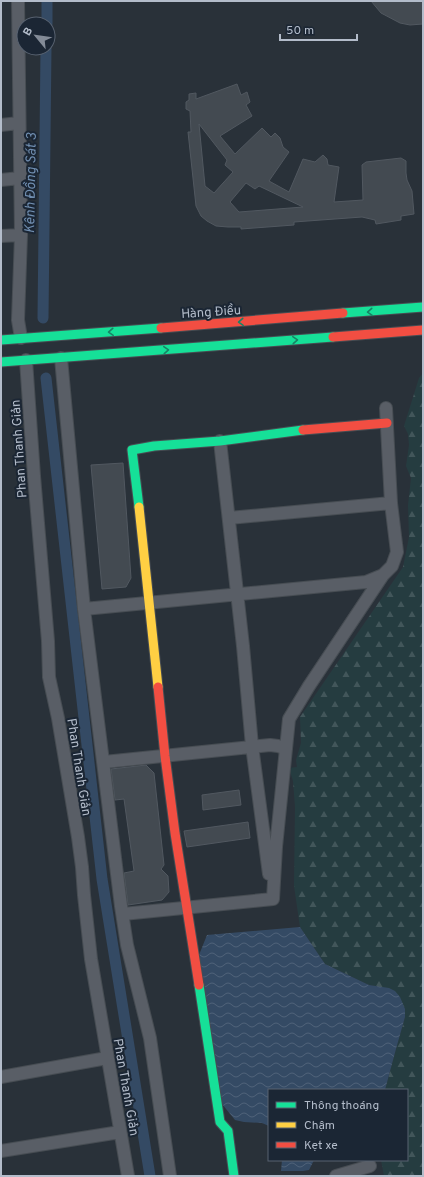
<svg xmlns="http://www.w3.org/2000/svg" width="424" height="1177" font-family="Overpass,sans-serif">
<defs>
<pattern id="forest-firs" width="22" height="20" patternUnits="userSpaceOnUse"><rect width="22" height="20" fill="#253c40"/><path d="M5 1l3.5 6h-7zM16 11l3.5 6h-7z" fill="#42565a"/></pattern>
<pattern id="water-waves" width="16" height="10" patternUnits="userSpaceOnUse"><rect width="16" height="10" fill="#344a64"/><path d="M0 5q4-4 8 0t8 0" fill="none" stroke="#4f6279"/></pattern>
</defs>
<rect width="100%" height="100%" fill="#293139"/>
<path fill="url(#forest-firs)" d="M 423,373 L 423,1176 L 384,1176 L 381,1160 L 407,1160 L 407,1090 L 385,1090 L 396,1049 L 405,1017 L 380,987 L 369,985 L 325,964 L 300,927 L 294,886 L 295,807 L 293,781 L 289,768 L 297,767 L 296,760 L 301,743 L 300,717 L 403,567 L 409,537 L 408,505 L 411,478 L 406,466 L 409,445 L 408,434 L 404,426 L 419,378 Z"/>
<path fill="url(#water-waves)" d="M 300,927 L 325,964 L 369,985 L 389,988 L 395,991 L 400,997 L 405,1009 L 405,1017 L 396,1049 L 385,1090 L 269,1090 L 269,1126 L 262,1123 L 244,1122 L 235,1120 L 222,1104 L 199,955 L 207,935 Z
M 282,1160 L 314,1160 L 309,1170 L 303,1171 L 281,1171 Z"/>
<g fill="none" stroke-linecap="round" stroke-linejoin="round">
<path stroke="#344a64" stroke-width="11" d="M 47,24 L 47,1
M 43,318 L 46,48
M 46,378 L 102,879 L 150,1176"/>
</g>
<path fill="#434a51" stroke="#515860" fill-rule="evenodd" d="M 371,1 L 423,1 L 423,24 L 410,25 L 400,23 L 381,13 Z
M 237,84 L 241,95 L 247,92 L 250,102 L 246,105 L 252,116 L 220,136 L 235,154 L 262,128 L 271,137 L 275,133 L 280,138 L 283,147 L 289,152 L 269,181 L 289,192 L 303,159 L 315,162 L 323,155 L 327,159 L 328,165 L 339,167 L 334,202 L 363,200 L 362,165 L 366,162 L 401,158 L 406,161 L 406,173 L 407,180 L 412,191 L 414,214 L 401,216 L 401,220 L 376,224 L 375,220 L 362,217 L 294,222 L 294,225 L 241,229 L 241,227 L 228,227 L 216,226 L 207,221 L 201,216 L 196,206 L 188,132 L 191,132 L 190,111 L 186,109 L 186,102 L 189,100 L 189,94 L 196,93 L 196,99 ZM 199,124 L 227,160 L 225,165 L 233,172 L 214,193 L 205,186 ZM 246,183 L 255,189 L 259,186 L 303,207 L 239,212 L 230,202 Z
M 123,463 L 131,578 L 126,587 L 102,589 L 91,465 Z
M 146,765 L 154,773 L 164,865 L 161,869 L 168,876 L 169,892 L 162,900 L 128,905 L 124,873 L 134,871 L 124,799 L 115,800 L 111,769 Z
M 239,790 L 241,805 L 203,810 L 202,795 Z
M 248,822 L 250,838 L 187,847 L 184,831 Z"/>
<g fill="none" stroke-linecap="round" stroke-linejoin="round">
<defs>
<path id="street" d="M 18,1 L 21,235 L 18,320 L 21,338
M 1,125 L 19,123
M 1,180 L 20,178
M 1,236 L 21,235
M 61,358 L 84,609 L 121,906 L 127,945 L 150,1038 L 170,1176
M 26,360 L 34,476 L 48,641 L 49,677 L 58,718 L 78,837 L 82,867 L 84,895 L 91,959 L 128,1176
M 220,441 L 243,646 L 252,746 L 269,874
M 229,518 L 391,503
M 84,609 L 366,582 L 383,575
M 104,762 L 270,745 L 278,746 L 286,749
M 273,899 L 276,847 L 289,719 L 309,686 L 383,575 L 392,566 L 397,552 L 391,503 L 386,408
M 123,914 L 273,899
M 1,1077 L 107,1058
M 1,1151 L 120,1132
M 336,1176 L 370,1166"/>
<path id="fast" d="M 343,313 L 423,307
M 1,340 L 161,328
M 1,362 L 333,337
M 139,507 L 132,450 L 154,446 L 220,441 L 303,430
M 199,985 L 220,1122 L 228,1131 L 234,1176"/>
<path id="slow" d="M 139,507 L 158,687"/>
<path id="jam" d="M 161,328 L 343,313
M 333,337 L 423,330
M 303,430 L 387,423
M 158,687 L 165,756 L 175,833 L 199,985"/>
</defs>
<use href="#street" stroke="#474d53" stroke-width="14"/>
<use href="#fast" stroke="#474d53" stroke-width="11"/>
<use href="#slow" stroke="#474d53" stroke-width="11"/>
<use href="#jam" stroke="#474d53" stroke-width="11"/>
<use href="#street" stroke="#595e66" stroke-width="12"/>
<use href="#fast" stroke="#16e098" stroke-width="9"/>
<use href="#slow" stroke="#ffcf43" stroke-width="9"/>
<use href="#jam" stroke="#f24e42" stroke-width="9"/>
</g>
<defs><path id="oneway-chevron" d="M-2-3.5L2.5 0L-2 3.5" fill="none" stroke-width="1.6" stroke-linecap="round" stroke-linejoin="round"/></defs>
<g stroke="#188366">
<use href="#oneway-chevron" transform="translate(370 312) rotate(176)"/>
<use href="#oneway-chevron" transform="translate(241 322) rotate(176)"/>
<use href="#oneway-chevron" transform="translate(111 332) rotate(176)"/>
<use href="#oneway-chevron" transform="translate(295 340) rotate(-4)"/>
<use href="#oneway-chevron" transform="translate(166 350) rotate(-4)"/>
</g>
<g text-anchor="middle" stroke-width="4" stroke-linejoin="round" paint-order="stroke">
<g font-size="13" fill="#b3bcca" stroke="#1b2634">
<text transform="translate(211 311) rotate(-4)" y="5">Hàng Điều</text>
<text transform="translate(18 449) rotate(-94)" y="5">Phan Thanh Giản</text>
<text transform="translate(80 767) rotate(81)" y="5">Phan Thanh Giản</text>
<text transform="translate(127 1087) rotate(80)" y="5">Phan Thanh Giản</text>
</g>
<g font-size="14" font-style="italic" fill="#708eb0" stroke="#1b2634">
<text transform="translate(30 183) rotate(-89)" y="5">Kênh Đồng Sát 3</text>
</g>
</g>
<rect width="424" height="1177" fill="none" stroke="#b3bcca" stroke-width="4"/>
<rect x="268" y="1089" width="140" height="72" fill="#1b2634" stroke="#586270"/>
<rect x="276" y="1102" width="20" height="6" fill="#16e098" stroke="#586270"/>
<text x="304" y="1109" font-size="12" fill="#b3bcca">Thông thoáng</text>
<rect x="276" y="1122" width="20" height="6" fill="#ffcf43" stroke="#586270"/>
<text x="304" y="1129" font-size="12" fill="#b3bcca">Chậm</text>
<rect x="276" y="1142" width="20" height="6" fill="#f24e42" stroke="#586270"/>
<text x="304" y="1149" font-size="12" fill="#b3bcca">Kẹt xe</text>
<g transform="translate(36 36) rotate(299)"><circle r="19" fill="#1b2634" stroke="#586270"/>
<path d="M0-3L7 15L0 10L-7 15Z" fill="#838b97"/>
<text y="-6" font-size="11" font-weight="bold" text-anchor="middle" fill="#b3bcca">B</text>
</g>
<path d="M280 34v6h77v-6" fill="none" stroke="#b3bcca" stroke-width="2"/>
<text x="286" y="34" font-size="12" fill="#b3bcca" stroke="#1b2634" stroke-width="3" paint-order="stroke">50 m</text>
</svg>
